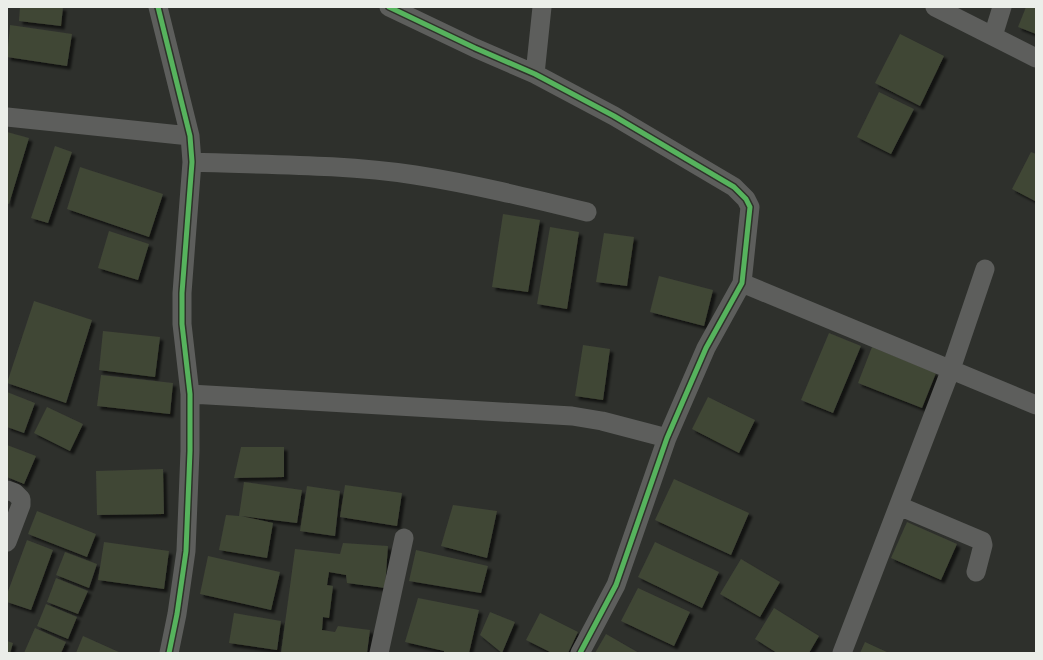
<svg xmlns="http://www.w3.org/2000/svg" width="1043" height="660" font-family="'Zilla Slab',serif">
<defs>
<filter id="shadow"><feDropShadow dx="3.5" dy="3.5" stdDeviation="1" flood-color="#0009"/></filter>
</defs>
<rect width="100%" height="100%" fill="#2e302c"/>
<path fill="#404636" filter="url(#shadow)" d="M 20,7 L 63,7 L 61,26 L 19,21 Z
M 1026,7 L 1036,7 L 1036,34 L 1018,27 Z
M 10,25 L 72,34 L 67,66 L 7,57 Z
M 900,34 L 944,56 L 920,106 L 875,83 Z
M 879,92 L 914,109 L 891,154 L 857,137 Z
M 7,132 L 29,138 L 9,204 L 7,203 Z
M 55,146 L 72,152 L 48,223 L 31,218 Z
M 1031,152 L 1036,154 L 1035,201 L 1012,189 Z
M 80,167 L 163,194 L 149,237 L 67,209 Z
M 503,214 L 540,220 L 528,292 L 492,287 Z
M 550,227 L 579,232 L 567,309 L 537,304 Z
M 109,231 L 149,244 L 138,280 L 98,268 Z
M 604,233 L 634,237 L 627,286 L 596,282 Z
M 659,276 L 713,290 L 704,326 L 650,312 Z
M 34,301 L 92,320 L 66,403 L 7,383 Z
M 103,331 L 160,337 L 155,377 L 99,370 Z
M 829,333 L 861,346 L 833,413 L 801,400 Z
M 583,345 L 610,349 L 603,400 L 575,396 Z
M 872,347 L 936,373 L 922,408 L 858,383 Z
M 101,375 L 173,383 L 170,414 L 97,406 Z
M 7,392 L 35,403 L 24,433 L 7,427 Z
M 708,397 L 755,420 L 739,453 L 692,429 Z
M 47,407 L 83,424 L 70,451 L 34,433 Z
M 7,445 L 36,456 L 24,484 L 7,477 Z
M 241,447 L 284,447 L 284,477 L 234,478 Z
M 163,469 L 164,514 L 97,515 L 96,471 Z
M 674,479 L 749,513 L 731,555 L 655,520 Z
M 244,482 L 302,490 L 297,523 L 241,516 L 273,523 L 267,558 L 219,550 L 226,515 L 239,516 Z
M 345,485 L 402,493 L 397,526 L 340,517 Z
M 307,486 L 340,491 L 335,536 L 300,531 Z
M 453,505 L 497,511 L 487,558 L 441,546 Z
M 37,511 L 96,534 L 87,557 L 28,534 Z
M 907,522 L 957,544 L 941,580 L 891,558 Z
M 27,540 L 53,550 L 31,610 L 7,602 L 7,594 Z
M 104,542 L 169,551 L 164,589 L 98,580 Z
M 655,542 L 719,572 L 702,608 L 638,577 Z
M 343,543 L 388,546 L 385,588 L 347,583 L 346,575 L 329,572 L 327,585 L 333,586 L 329,618 L 323,617 L 322,630 L 335,632 L 338,626 L 370,630 L 367,653 L 281,653 L 295,549 L 340,554 Z
M 416,550 L 488,566 L 481,593 L 409,581 Z
M 65,552 L 97,564 L 89,588 L 56,575 Z
M 208,556 L 280,572 L 271,610 L 200,594 Z
M 741,559 L 780,582 L 760,617 L 720,594 Z
M 56,578 L 88,591 L 78,614 L 47,602 Z
M 638,588 L 690,612 L 674,646 L 621,621 Z
M 418,598 L 479,610 L 469,653 L 444,653 L 444,651 L 405,642 Z
M 46,604 L 77,617 L 68,639 L 37,626 Z
M 774,608 L 819,636 L 809,653 L 777,653 L 755,639 Z
M 490,612 L 515,622 L 502,653 L 480,635 Z
M 234,613 L 281,621 L 277,650 L 229,643 Z
M 540,613 L 578,632 L 568,653 L 552,653 L 526,640 Z
M 35,628 L 66,642 L 61,653 L 24,653 Z
M 606,634 L 639,653 L 595,653 Z
M 83,636 L 121,653 L 76,653 Z
M 7,641 L 13,643 L 10,653 L 7,653 Z
M 865,642 L 889,653 L 860,653 Z"/>
<g fill="none" stroke-linecap="round" stroke-linejoin="round">
<path stroke="#5d5e5c" stroke-width="19" d="M 158,7 L 190,136 L 192,162 L 182,293 L 182,324 L 190,394 L 190,451 L 186,551 L 177,614 L 169,653
M 389,7 L 475,48 L 535,74 L 614,116 L 734,187 L 746,199 L 750,207 L 742,283 L 706,348 L 667,438 L 616,585 L 580,653
M 935,7 L 1036,58
M 993,36 L 1002,7
M 535,74 L 542,7
M 7,117 L 190,136
M 192,162 C 266,165 342,164 415,175 C 473,184 530,198 587,212
M 742,283 L 1036,405
M 190,394 L 572,416 L 602,421 L 667,438
M 7,490 L 15,493 L 21,499 L 21,505 L 7,542
M 899,506 L 982,541 L 983,545 L 976,572
M 379,653 L 404,538
M 842,653 L 951,369 L 985,269"/>
<defs>
<path id="cycleway" d="M 158,7 L 190,136 L 192,162 L 182,293 L 182,324 L 190,394 L 190,451 L 186,551 L 177,614 L 169,653
M 389,7 L 475,48 L 535,74 L 614,116 L 734,187 L 746,199 L 750,207 L 742,283 L 706,348 L 667,438 L 616,585 L 580,653"/>
</defs>
<use href="#cycleway" stroke="#2e322a" stroke-width="8"/>
<use href="#cycleway" stroke="#56b35d" stroke-width="5"/>
</g>
<rect width="1043" height="660" fill="none" stroke="#ebeee9" stroke-width="16"/>
</svg>
